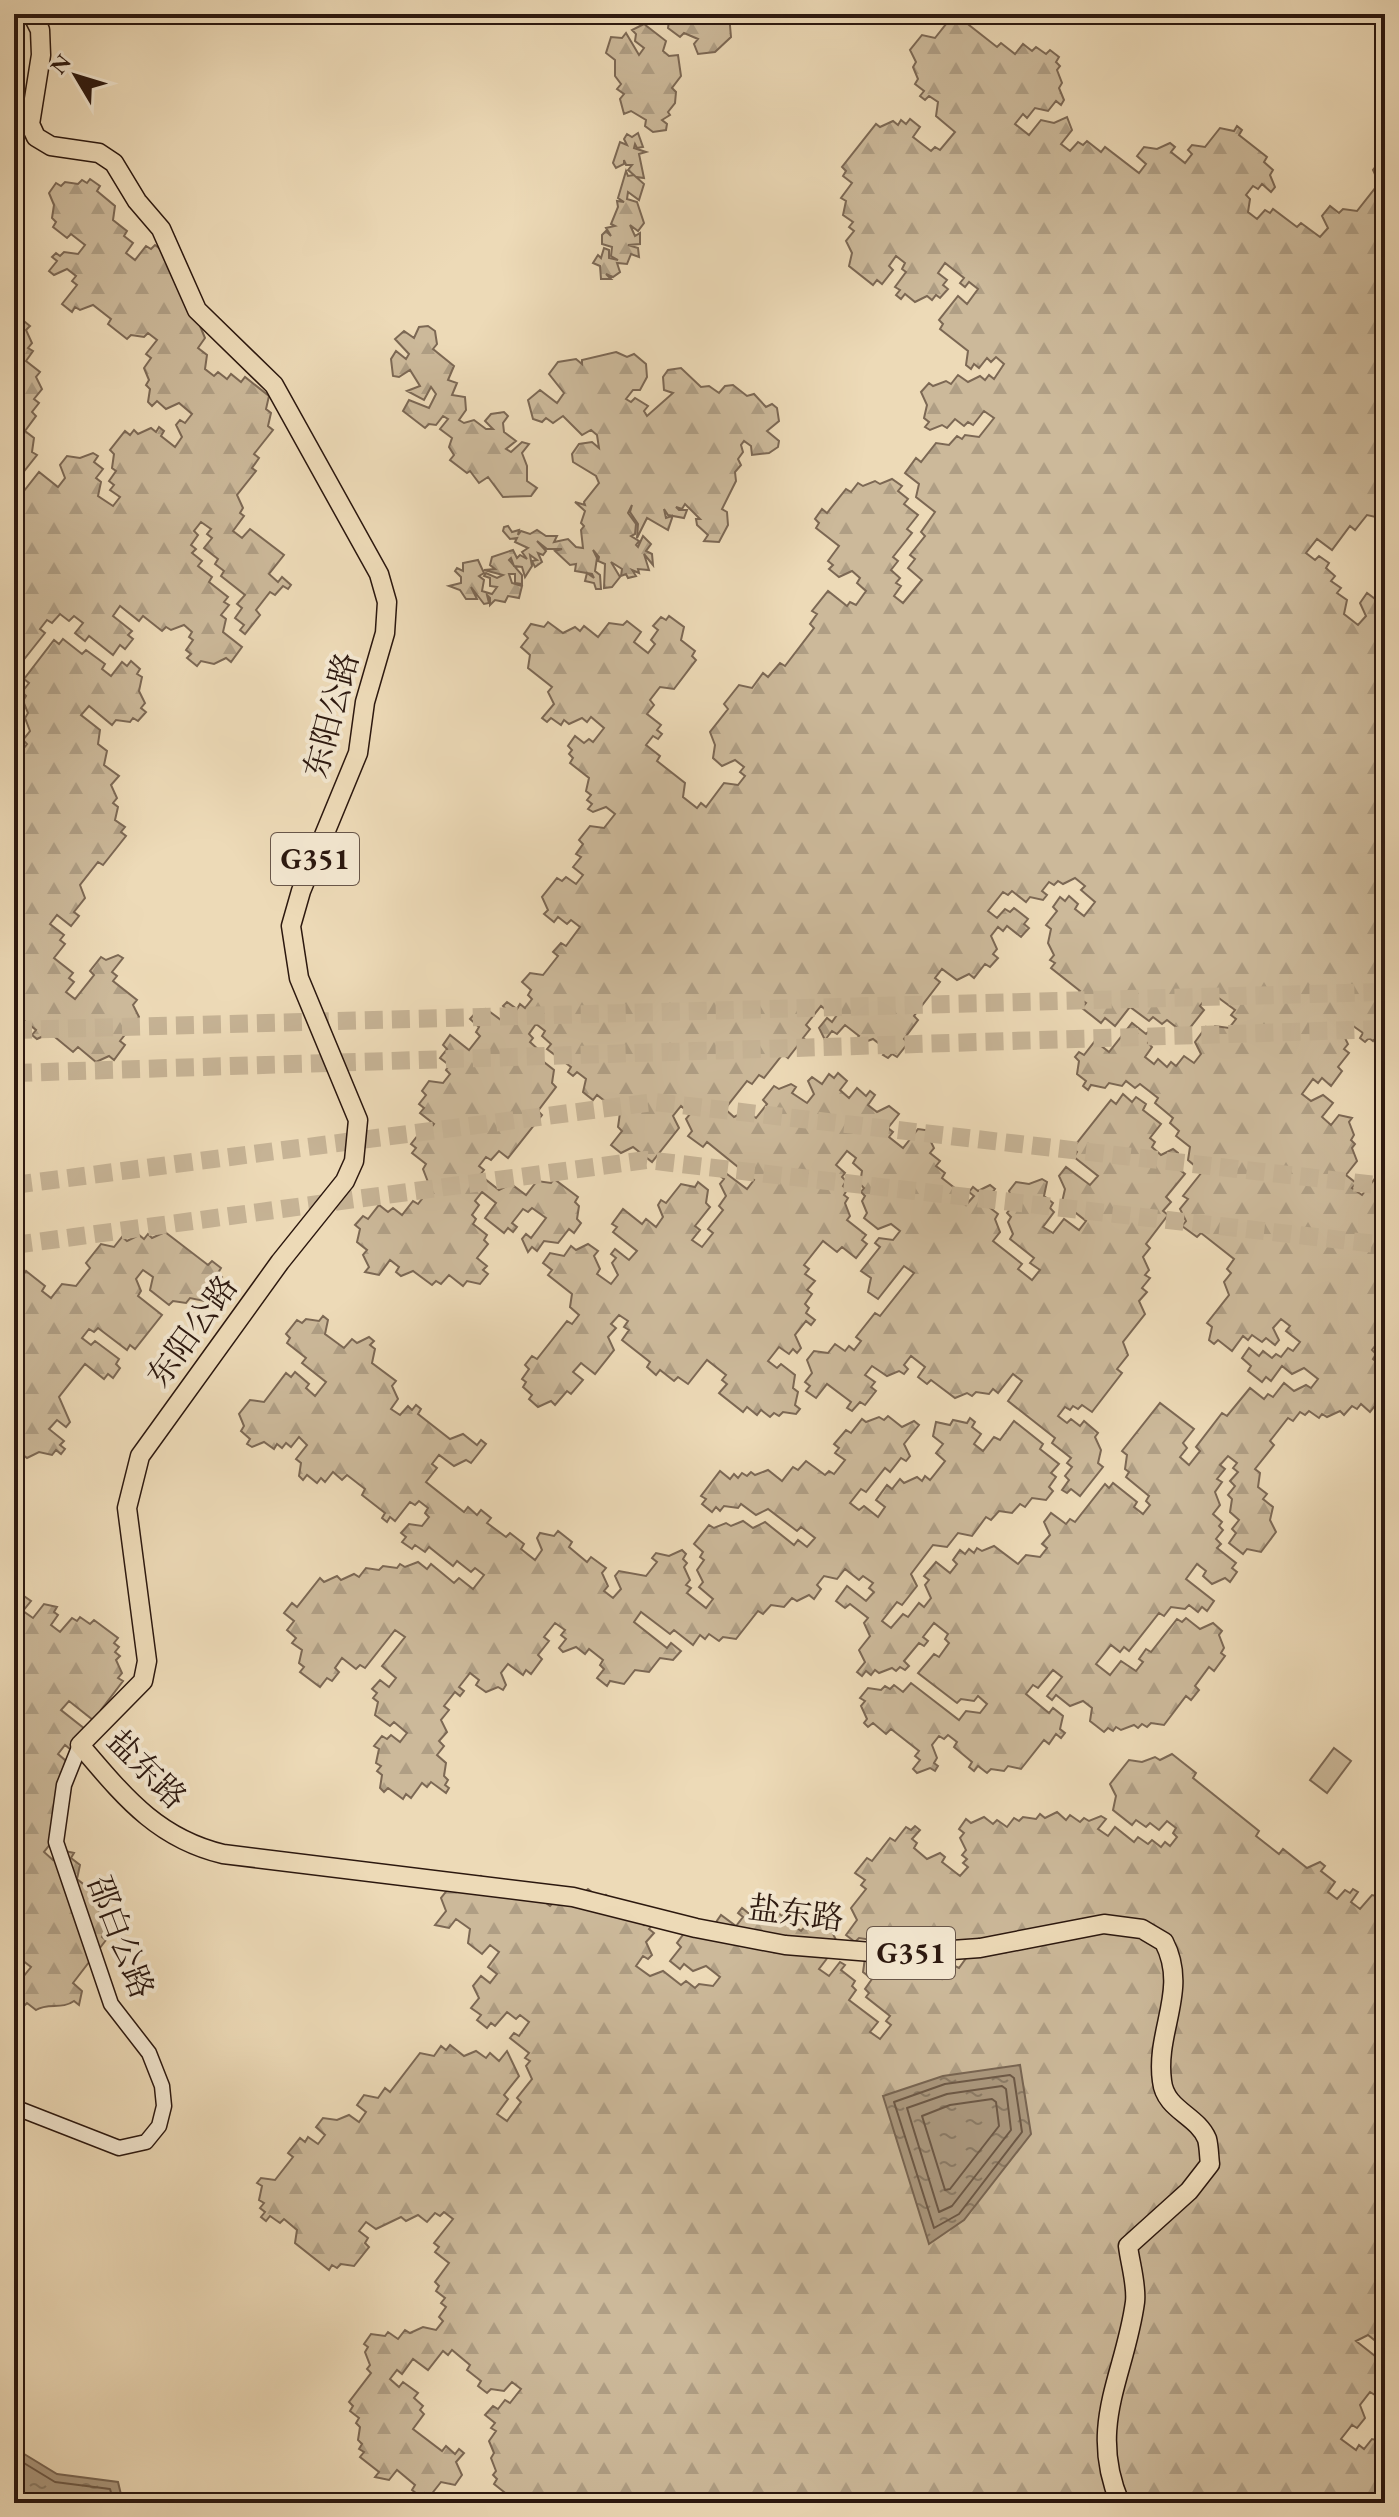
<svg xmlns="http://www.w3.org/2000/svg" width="1399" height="2517" font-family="'EB Garamond','Noto Serif SC',serif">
<defs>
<pattern id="forest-firs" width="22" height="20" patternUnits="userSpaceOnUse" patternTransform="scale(2)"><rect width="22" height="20" fill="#ccb99a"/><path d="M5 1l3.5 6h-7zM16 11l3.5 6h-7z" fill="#af9e84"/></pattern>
<pattern id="water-ripples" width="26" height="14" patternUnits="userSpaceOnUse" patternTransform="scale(2)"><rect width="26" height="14" fill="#ab987e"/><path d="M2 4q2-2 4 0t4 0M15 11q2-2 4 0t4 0" fill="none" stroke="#8b7b66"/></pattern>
</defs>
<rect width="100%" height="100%" fill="#eddab7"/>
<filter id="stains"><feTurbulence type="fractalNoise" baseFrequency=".0025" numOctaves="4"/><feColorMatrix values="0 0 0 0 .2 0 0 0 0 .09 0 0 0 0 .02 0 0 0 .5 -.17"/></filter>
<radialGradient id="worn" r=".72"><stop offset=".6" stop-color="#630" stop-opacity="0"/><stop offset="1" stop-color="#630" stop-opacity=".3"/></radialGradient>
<path fill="url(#forest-firs)" stroke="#7c6854" stroke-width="2" d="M 661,14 L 729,14 L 731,37 L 715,52 L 698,54 L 694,44 L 698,39 L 684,33 L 680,37 L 668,28 L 669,21 Z
M 946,14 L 964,14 L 972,20 L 969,25 L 997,47 L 1001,43 L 1015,54 L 1023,44 L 1032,51 L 1036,47 L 1046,54 L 1050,50 L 1059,57 L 1056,62 L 1060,66 L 1057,70 L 1062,83 L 1059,88 L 1064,100 L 1061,105 L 1056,101 L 1048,111 L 1035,108 L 1027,118 L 1023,114 L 1015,124 L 1029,135 L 1041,120 L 1054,123 L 1067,117 L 1072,130 L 1061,144 L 1070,151 L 1078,142 L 1083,145 L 1087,141 L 1101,152 L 1105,147 L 1139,173 L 1146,164 L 1137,156 L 1144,147 L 1157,149 L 1170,143 L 1175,147 L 1171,152 L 1185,163 L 1192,154 L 1188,150 L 1192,145 L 1205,147 L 1220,128 L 1234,131 L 1237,126 L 1242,130 L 1239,135 L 1267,157 L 1264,162 L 1273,170 L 1270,175 L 1275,187 L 1271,192 L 1262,184 L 1258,189 L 1253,186 L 1246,195 L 1250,199 L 1248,212 L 1257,219 L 1265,210 L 1270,213 L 1273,209 L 1297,227 L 1301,223 L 1320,237 L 1328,228 L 1322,216 L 1330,206 L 1339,213 L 1343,209 L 1357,211 L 1379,183 L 1373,170 L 1377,165 L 1385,172 L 1385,511 L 1380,518 L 1367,515 L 1355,530 L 1350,526 L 1332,550 L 1317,539 L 1306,553 L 1315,560 L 1319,556 L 1329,563 L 1326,568 L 1335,576 L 1331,581 L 1341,588 L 1337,593 L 1347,600 L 1344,614 L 1358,625 L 1366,616 L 1360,603 L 1367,593 L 1382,604 L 1385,601 L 1385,1026 L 1373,1041 L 1369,1038 L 1365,1042 L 1360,1038 L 1363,1033 L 1349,1023 L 1342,1032 L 1348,1044 L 1344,1049 L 1349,1053 L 1338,1067 L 1342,1071 L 1331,1086 L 1322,1078 L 1318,1083 L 1313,1079 L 1302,1094 L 1311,1101 L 1323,1095 L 1333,1103 L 1322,1117 L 1331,1125 L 1339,1115 L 1352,1118 L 1349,1122 L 1354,1135 L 1351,1140 L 1355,1144 L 1352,1148 L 1357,1161 L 1346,1175 L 1356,1183 L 1352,1188 L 1362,1195 L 1377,1176 L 1381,1179 L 1385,1175 L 1385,1333 L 1372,1350 L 1376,1354 L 1373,1359 L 1385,1369 L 1385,1412 L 1374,1407 L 1370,1412 L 1361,1404 L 1357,1409 L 1352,1406 L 1344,1415 L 1340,1411 L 1327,1417 L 1322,1414 L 1319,1418 L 1309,1411 L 1305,1415 L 1300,1412 L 1293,1421 L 1288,1418 L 1270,1441 L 1274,1445 L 1255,1469 L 1260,1473 L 1258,1487 L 1267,1494 L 1263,1499 L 1273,1507 L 1270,1520 L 1276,1532 L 1261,1552 L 1247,1549 L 1243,1554 L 1229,1543 L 1236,1533 L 1232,1529 L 1239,1520 L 1230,1512 L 1232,1499 L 1228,1495 L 1235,1486 L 1230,1481 L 1238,1472 L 1233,1468 L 1237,1463 L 1228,1456 L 1220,1465 L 1225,1469 L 1217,1479 L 1222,1482 L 1215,1492 L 1220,1505 L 1213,1514 L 1222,1522 L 1219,1526 L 1223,1530 L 1216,1539 L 1221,1544 L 1217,1548 L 1236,1563 L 1232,1568 L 1237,1572 L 1230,1582 L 1225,1578 L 1212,1584 L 1203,1576 L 1206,1571 L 1197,1564 L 1186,1579 L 1214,1601 L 1207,1611 L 1202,1607 L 1198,1612 L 1189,1605 L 1185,1609 L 1171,1607 L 1164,1616 L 1159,1613 L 1129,1651 L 1124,1647 L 1120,1652 L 1111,1645 L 1096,1664 L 1110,1675 L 1121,1661 L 1136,1671 L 1143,1662 L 1139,1659 L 1146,1649 L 1151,1652 L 1177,1619 L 1182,1622 L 1186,1618 L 1200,1629 L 1213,1623 L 1222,1631 L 1219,1635 L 1224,1648 L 1221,1653 L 1225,1656 L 1214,1671 L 1209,1667 L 1195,1686 L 1199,1690 L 1191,1700 L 1186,1696 L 1164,1725 L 1151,1723 L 1147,1727 L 1142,1724 L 1138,1728 L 1134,1725 L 1121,1730 L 1116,1727 L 1113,1731 L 1108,1728 L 1104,1732 L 1090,1721 L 1092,1708 L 1083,1701 L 1070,1706 L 1056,1695 L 1052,1700 L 1047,1696 L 1062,1677 L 1053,1670 L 1038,1688 L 1033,1685 L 1026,1694 L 1049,1713 L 1053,1708 L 1063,1716 L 1060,1729 L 1065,1733 L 1061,1738 L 1056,1734 L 1049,1744 L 1044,1740 L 1021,1769 L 1008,1766 L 1004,1771 L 991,1769 L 987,1773 L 978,1766 L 974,1771 L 969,1767 L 972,1762 L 954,1747 L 957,1742 L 948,1735 L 944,1739 L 939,1736 L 932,1745 L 937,1758 L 934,1763 L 938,1766 L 935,1771 L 930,1768 L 917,1773 L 913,1769 L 920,1760 L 915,1756 L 919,1751 L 891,1729 L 886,1734 L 873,1723 L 868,1727 L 864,1723 L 867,1719 L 861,1706 L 865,1701 L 860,1698 L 868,1688 L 881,1690 L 885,1686 L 890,1689 L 894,1685 L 903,1692 L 911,1683 L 959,1720 L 966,1711 L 980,1713 L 987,1704 L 978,1696 L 974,1701 L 961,1699 L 957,1703 L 918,1673 L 934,1654 L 939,1657 L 949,1643 L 945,1639 L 948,1634 L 934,1623 L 923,1637 L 928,1641 L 924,1646 L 919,1643 L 904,1661 L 909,1666 L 905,1670 L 900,1667 L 896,1671 L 892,1668 L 879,1673 L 875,1670 L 871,1675 L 866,1671 L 862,1676 L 857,1672 L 865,1662 L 859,1650 L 870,1636 L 864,1623 L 868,1618 L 850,1604 L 845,1608 L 836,1601 L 847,1586 L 866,1601 L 874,1592 L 869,1588 L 873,1583 L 863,1576 L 859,1580 L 845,1569 L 837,1579 L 824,1576 L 817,1585 L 821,1589 L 814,1599 L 809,1595 L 797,1601 L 792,1598 L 784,1607 L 771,1605 L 763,1614 L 758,1611 L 736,1639 L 723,1637 L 719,1641 L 709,1634 L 705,1639 L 700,1635 L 693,1645 L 674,1630 L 670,1634 L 641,1612 L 634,1622 L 667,1648 L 671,1643 L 681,1651 L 673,1660 L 660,1658 L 649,1672 L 635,1670 L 624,1684 L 610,1681 L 607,1686 L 597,1678 L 604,1669 L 600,1665 L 603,1660 L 589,1649 L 585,1654 L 576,1647 L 563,1652 L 559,1648 L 566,1639 L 561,1635 L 565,1630 L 555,1623 L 544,1637 L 549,1641 L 538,1655 L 542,1659 L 531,1674 L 526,1670 L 523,1675 L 508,1664 L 501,1673 L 506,1685 L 503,1690 L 498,1687 L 486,1692 L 476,1685 L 479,1680 L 470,1673 L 459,1687 L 464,1691 L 460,1696 L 455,1692 L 444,1706 L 449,1710 L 441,1720 L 447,1732 L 439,1741 L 444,1746 L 437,1755 L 446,1763 L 444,1776 L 448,1780 L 445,1785 L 449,1788 L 446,1793 L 431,1782 L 427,1787 L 422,1783 L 411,1798 L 406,1794 L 403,1799 L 388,1788 L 384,1792 L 380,1788 L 382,1775 L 377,1771 L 381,1766 L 376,1763 L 379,1749 L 374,1746 L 382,1736 L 387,1739 L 391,1735 L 400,1742 L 407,1733 L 394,1722 L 390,1726 L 375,1715 L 378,1702 L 373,1698 L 377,1693 L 372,1689 L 380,1680 L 389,1687 L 396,1678 L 382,1666 L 405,1637 L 395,1630 L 365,1668 L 360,1665 L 356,1669 L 342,1658 L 335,1668 L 339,1672 L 332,1681 L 327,1678 L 320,1687 L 300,1672 L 304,1667 L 299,1663 L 302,1650 L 292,1643 L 296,1638 L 287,1630 L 294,1621 L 284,1613 L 292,1603 L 297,1607 L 320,1578 L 324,1582 L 337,1576 L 341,1580 L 354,1574 L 359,1577 L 366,1568 L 379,1570 L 383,1566 L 397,1568 L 400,1564 L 405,1567 L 418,1562 L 427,1569 L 431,1564 L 454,1583 L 459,1578 L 473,1589 L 484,1575 L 475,1568 L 471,1572 L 457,1561 L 453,1566 L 429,1547 L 425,1552 L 415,1545 L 412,1549 L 402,1542 L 406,1537 L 401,1533 L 409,1524 L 422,1526 L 429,1517 L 425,1513 L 428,1508 L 419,1501 L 415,1505 L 410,1502 L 395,1521 L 390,1517 L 387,1522 L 382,1518 L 385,1513 L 362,1495 L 365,1489 L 347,1475 L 342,1480 L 333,1472 L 325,1482 L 321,1478 L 317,1483 L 307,1475 L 303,1480 L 299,1476 L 301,1463 L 296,1459 L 307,1445 L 299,1437 L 291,1447 L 286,1443 L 282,1448 L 277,1444 L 274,1449 L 264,1442 L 252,1447 L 247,1444 L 250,1439 L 241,1431 L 244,1426 L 239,1414 L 250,1400 L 264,1402 L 286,1373 L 291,1377 L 295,1372 L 309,1384 L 306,1388 L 315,1396 L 326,1382 L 302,1363 L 306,1358 L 287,1343 L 290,1338 L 286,1334 L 297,1320 L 302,1323 L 306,1319 L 319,1321 L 323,1316 L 328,1320 L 325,1334 L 344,1348 L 352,1339 L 357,1343 L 369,1337 L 374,1341 L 370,1345 L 375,1349 L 372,1363 L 396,1381 L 392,1386 L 398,1399 L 391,1409 L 400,1415 L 408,1406 L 412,1410 L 416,1405 L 421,1409 L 418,1414 L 450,1439 L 463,1434 L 477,1445 L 481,1440 L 486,1444 L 471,1463 L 466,1460 L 454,1466 L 439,1455 L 432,1464 L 437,1468 L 426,1482 L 464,1512 L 468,1507 L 477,1515 L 481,1510 L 491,1518 L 487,1523 L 506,1537 L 510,1533 L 524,1544 L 521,1549 L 535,1560 L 542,1550 L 537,1538 L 540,1533 L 554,1536 L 558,1531 L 572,1542 L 569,1547 L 587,1562 L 591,1557 L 606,1568 L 602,1573 L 608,1586 L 604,1591 L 613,1598 L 621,1589 L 615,1576 L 619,1571 L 646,1576 L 657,1562 L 652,1558 L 656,1553 L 669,1556 L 682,1550 L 686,1554 L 683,1559 L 687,1563 L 684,1567 L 690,1580 L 686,1585 L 691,1588 L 687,1593 L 706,1608 L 713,1599 L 699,1587 L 703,1582 L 697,1570 L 704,1560 L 700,1557 L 703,1552 L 694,1544 L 709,1525 L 714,1528 L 726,1523 L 731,1526 L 743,1521 L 753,1528 L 765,1522 L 794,1545 L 798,1540 L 807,1547 L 815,1538 L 801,1527 L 797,1531 L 768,1509 L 756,1515 L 741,1504 L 738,1508 L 724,1506 L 720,1511 L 716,1507 L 712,1512 L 702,1504 L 706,1499 L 701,1496 L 720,1471 L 730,1479 L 734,1474 L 738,1478 L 742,1473 L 747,1476 L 751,1472 L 755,1475 L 768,1470 L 782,1481 L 793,1467 L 798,1470 L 806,1461 L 825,1475 L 829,1471 L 834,1474 L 845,1460 L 835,1453 L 839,1448 L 834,1444 L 846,1430 L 851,1433 L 862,1419 L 866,1422 L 879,1417 L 884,1420 L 888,1416 L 902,1427 L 914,1421 L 919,1425 L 904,1444 L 910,1456 L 906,1461 L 901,1458 L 890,1472 L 885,1468 L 866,1492 L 861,1489 L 850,1503 L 859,1510 L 864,1506 L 878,1517 L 885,1507 L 876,1500 L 887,1485 L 892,1489 L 900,1479 L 904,1483 L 917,1477 L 922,1481 L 925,1476 L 930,1480 L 945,1461 L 936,1453 L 943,1444 L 933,1436 L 936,1422 L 950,1425 L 953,1420 L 967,1423 L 970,1418 L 975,1422 L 972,1427 L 981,1434 L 974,1444 L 983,1451 L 994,1437 L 1000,1440 L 1014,1421 L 1043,1444 L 1040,1449 L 1059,1464 L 1051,1473 L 1056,1477 L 1049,1487 L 1053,1491 L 1046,1500 L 1032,1498 L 1025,1507 L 1020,1504 L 1012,1513 L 999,1511 L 991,1520 L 986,1517 L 972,1536 L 958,1533 L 947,1547 L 933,1545 L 911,1574 L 917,1586 L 902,1605 L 897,1602 L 882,1621 L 891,1628 L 903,1614 L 908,1617 L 919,1603 L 924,1607 L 931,1598 L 925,1585 L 929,1580 L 924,1576 L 936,1562 L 950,1573 L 957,1564 L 953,1560 L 960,1550 L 965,1554 L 969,1549 L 974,1553 L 977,1548 L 982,1551 L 994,1546 L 1018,1564 L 1026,1555 L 1040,1557 L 1047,1548 L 1042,1544 L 1050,1535 L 1044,1522 L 1051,1513 L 1066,1524 L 1070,1519 L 1075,1522 L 1105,1484 L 1109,1488 L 1113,1483 L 1137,1502 L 1134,1507 L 1143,1514 L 1150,1505 L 1146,1501 L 1149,1496 L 1126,1477 L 1129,1472 L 1125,1469 L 1127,1455 L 1122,1451 L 1160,1403 L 1194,1429 L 1183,1443 L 1187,1448 L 1180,1457 L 1189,1465 L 1200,1451 L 1196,1447 L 1222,1413 L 1227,1416 L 1250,1388 L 1264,1399 L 1268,1394 L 1273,1397 L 1284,1383 L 1294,1391 L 1306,1385 L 1311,1388 L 1318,1379 L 1304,1368 L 1292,1374 L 1282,1366 L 1271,1381 L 1266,1377 L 1262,1382 L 1248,1371 L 1251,1366 L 1242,1358 L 1249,1348 L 1259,1356 L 1263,1351 L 1272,1358 L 1276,1354 L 1281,1357 L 1288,1348 L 1293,1351 L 1300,1342 L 1286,1331 L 1290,1326 L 1281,1319 L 1273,1328 L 1279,1340 L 1275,1345 L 1266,1338 L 1262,1342 L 1252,1335 L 1248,1340 L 1243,1336 L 1232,1351 L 1218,1340 L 1214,1344 L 1209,1340 L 1212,1327 L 1207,1323 L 1229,1295 L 1224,1282 L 1231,1273 L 1227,1269 L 1234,1259 L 1201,1233 L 1197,1237 L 1182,1226 L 1186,1221 L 1180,1209 L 1188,1199 L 1183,1196 L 1202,1172 L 1188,1160 L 1190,1147 L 1176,1136 L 1179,1131 L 1170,1123 L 1173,1118 L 1155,1103 L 1158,1098 L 1140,1084 L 1135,1088 L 1126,1081 L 1122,1086 L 1109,1083 L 1105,1088 L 1091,1085 L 1088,1090 L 1083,1086 L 1086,1081 L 1077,1074 L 1079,1061 L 1075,1057 L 1079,1052 L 1084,1055 L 1095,1041 L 1109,1052 L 1132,1023 L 1146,1034 L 1150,1030 L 1155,1034 L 1148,1043 L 1152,1047 L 1145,1057 L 1154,1064 L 1158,1059 L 1167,1067 L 1171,1062 L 1176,1066 L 1184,1056 L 1194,1063 L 1201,1054 L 1195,1042 L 1206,1027 L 1211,1031 L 1215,1026 L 1229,1028 L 1236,1019 L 1231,1015 L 1235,1010 L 1216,996 L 1212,1000 L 1207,997 L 1200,1006 L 1204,1010 L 1185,1034 L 1167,1020 L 1162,1024 L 1153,1017 L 1149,1021 L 1130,1007 L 1115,1026 L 1105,1018 L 1101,1023 L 1082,1008 L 1086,1003 L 1076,996 L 1080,991 L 1051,968 L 1055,963 L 1050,960 L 1054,955 L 1048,943 L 1051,929 L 1046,925 L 1057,911 L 1053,907 L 1060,897 L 1065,901 L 1069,896 L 1078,904 L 1075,909 L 1084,916 L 1095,902 L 1081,890 L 1085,886 L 1075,878 L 1063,884 L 1058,881 L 1054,885 L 1049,882 L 1042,891 L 1047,895 L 1043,900 L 1030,897 L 1026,902 L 1012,891 L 1008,895 L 1003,892 L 988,911 L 997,918 L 1005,909 L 1010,912 L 1014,908 L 1028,919 L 1024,924 L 1029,928 L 1021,937 L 1007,926 L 1003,931 L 998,927 L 991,936 L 997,949 L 993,954 L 998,958 L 990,967 L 985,964 L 974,978 L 969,974 L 957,980 L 942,969 L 935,978 L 940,982 L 914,1016 L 918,1020 L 904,1039 L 908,1043 L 897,1057 L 892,1054 L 888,1058 L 883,1055 L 887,1050 L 873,1039 L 860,1044 L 855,1041 L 859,1036 L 845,1025 L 837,1034 L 832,1031 L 825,1040 L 819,1028 L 827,1018 L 832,1022 L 839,1012 L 830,1005 L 826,1010 L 821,1006 L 806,1025 L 810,1029 L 803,1038 L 808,1042 L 804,1047 L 799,1044 L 788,1058 L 783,1054 L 764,1078 L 759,1075 L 752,1084 L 747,1081 L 725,1109 L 734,1117 L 746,1111 L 756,1118 L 767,1104 L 763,1100 L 774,1086 L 779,1089 L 791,1084 L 796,1087 L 792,1093 L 807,1103 L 814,1094 L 808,1081 L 812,1077 L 822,1084 L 829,1074 L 834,1078 L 838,1073 L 847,1081 L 840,1090 L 849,1098 L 857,1088 L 866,1096 L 870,1091 L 875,1095 L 868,1105 L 877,1112 L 889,1106 L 899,1114 L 888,1128 L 893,1132 L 889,1137 L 903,1148 L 918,1129 L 932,1131 L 928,1136 L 934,1148 L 930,1153 L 940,1161 L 936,1166 L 945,1173 L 942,1178 L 956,1189 L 953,1194 L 966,1205 L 974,1196 L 969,1192 L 973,1187 L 978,1191 L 990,1185 L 995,1189 L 988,1198 L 992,1202 L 989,1207 L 998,1214 L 995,1219 L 1000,1232 L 993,1241 L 1022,1264 L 1018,1269 L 1032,1280 L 1040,1270 L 1030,1263 L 1034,1258 L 1010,1239 L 1013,1234 L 1008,1222 L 1011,1217 L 1007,1213 L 1014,1204 L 1009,1191 L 1016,1182 L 1029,1184 L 1042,1179 L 1047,1182 L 1044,1196 L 1053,1203 L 1050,1208 L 1054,1212 L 1043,1227 L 1053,1233 L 1064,1219 L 1079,1230 L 1086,1221 L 1062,1202 L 1065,1189 L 1059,1176 L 1066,1167 L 1090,1185 L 1098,1176 L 1074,1157 L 1077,1152 L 1073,1148 L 1111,1100 L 1116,1104 L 1123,1094 L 1132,1102 L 1136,1097 L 1146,1104 L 1143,1110 L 1161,1124 L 1150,1138 L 1155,1142 L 1152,1147 L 1161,1155 L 1173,1149 L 1178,1153 L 1175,1166 L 1185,1174 L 1166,1197 L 1171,1202 L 1163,1211 L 1168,1215 L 1146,1244 L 1150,1248 L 1143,1257 L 1149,1270 L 1145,1275 L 1150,1278 L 1142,1288 L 1147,1292 L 1139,1301 L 1145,1314 L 1123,1342 L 1128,1355 L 1117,1369 L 1122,1373 L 1092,1412 L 1082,1405 L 1078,1409 L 1073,1406 L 1070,1410 L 1065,1407 L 1058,1416 L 1067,1423 L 1071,1419 L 1080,1426 L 1084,1421 L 1098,1433 L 1095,1437 L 1101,1450 L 1098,1463 L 1103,1467 L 1080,1496 L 1071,1489 L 1067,1493 L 1062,1490 L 1069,1480 L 1065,1476 L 1072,1467 L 1067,1463 L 1071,1458 L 1052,1443 L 1055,1438 L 1008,1401 L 1022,1381 L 1013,1374 L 998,1393 L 993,1389 L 989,1394 L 976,1392 L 972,1396 L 967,1393 L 955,1398 L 931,1380 L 927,1384 L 918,1377 L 925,1367 L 911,1356 L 904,1365 L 908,1369 L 904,1374 L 899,1371 L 887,1376 L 872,1366 L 865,1375 L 875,1382 L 871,1387 L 876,1391 L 865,1405 L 860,1402 L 852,1411 L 847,1408 L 851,1402 L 827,1384 L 816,1398 L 806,1391 L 810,1386 L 805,1382 L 812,1373 L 807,1360 L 814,1351 L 828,1353 L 835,1344 L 845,1351 L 849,1346 L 854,1350 L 861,1341 L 856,1337 L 875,1313 L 880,1316 L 914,1273 L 904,1266 L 878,1299 L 868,1292 L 871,1278 L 861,1271 L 880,1247 L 875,1243 L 879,1238 L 893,1240 L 900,1231 L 891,1224 L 878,1229 L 864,1218 L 867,1213 L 862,1201 L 865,1196 L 861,1192 L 864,1188 L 860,1184 L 862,1171 L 853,1163 L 856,1158 L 847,1151 L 836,1165 L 845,1173 L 842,1177 L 846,1181 L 843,1186 L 847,1190 L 844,1195 L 848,1198 L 845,1203 L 850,1216 L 847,1220 L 866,1235 L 862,1240 L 867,1244 L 856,1258 L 842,1247 L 837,1252 L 823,1241 L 804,1265 L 809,1269 L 805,1274 L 815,1281 L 807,1290 L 812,1294 L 805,1304 L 809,1308 L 806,1313 L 815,1320 L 811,1325 L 806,1321 L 795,1335 L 801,1348 L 797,1353 L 793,1349 L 789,1354 L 779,1347 L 768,1361 L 777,1368 L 781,1364 L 795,1375 L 793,1388 L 798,1392 L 795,1405 L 800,1409 L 796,1414 L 783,1412 L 779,1416 L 774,1413 L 770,1417 L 761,1410 L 757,1415 L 747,1407 L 743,1412 L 719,1393 L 727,1384 L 722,1380 L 726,1375 L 707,1360 L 688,1384 L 678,1377 L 674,1381 L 660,1370 L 656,1375 L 647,1367 L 650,1362 L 622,1340 L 629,1330 L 624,1327 L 628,1321 L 619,1315 L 611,1324 L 616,1328 L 608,1337 L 614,1350 L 595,1374 L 581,1363 L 573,1372 L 583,1380 L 571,1394 L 567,1391 L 555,1405 L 551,1401 L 538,1407 L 529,1399 L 532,1395 L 523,1387 L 526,1382 L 522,1379 L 529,1369 L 525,1365 L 532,1356 L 537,1359 L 567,1321 L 572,1324 L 579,1315 L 570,1307 L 572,1294 L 548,1275 L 552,1270 L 543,1263 L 550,1253 L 564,1256 L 571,1246 L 576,1250 L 588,1244 L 598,1251 L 594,1256 L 600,1269 L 597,1274 L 611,1284 L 618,1275 L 612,1263 L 616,1258 L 611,1254 L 615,1249 L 629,1260 L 637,1251 L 613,1232 L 617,1227 L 612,1224 L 623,1209 L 642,1224 L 646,1219 L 656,1227 L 663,1217 L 658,1205 L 661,1200 L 666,1203 L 681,1184 L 695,1187 L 698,1182 L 708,1190 L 706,1203 L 710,1207 L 695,1226 L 700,1230 L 692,1240 L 702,1247 L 713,1233 L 708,1229 L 723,1210 L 719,1206 L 726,1196 L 720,1184 L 724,1179 L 719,1175 L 723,1171 L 747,1189 L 754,1180 L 707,1142 L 703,1147 L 688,1136 L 692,1131 L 686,1119 L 690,1114 L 681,1106 L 673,1116 L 679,1128 L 652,1162 L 633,1147 L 621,1153 L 611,1145 L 622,1131 L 618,1127 L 620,1113 L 597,1095 L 593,1100 L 583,1092 L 586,1079 L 577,1072 L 573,1076 L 568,1072 L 571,1067 L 547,1049 L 551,1044 L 542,1036 L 545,1031 L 536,1024 L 529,1034 L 533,1038 L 530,1042 L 539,1050 L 535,1055 L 554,1070 L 552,1083 L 556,1087 L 538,1111 L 542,1115 L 508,1158 L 499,1151 L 491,1160 L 486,1157 L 479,1166 L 484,1170 L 480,1175 L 499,1190 L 511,1184 L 526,1195 L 537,1181 L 551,1183 L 554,1179 L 578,1197 L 575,1202 L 579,1206 L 577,1219 L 581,1223 L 574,1233 L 569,1229 L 558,1243 L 544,1241 L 537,1251 L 532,1247 L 528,1252 L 522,1239 L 526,1234 L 531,1238 L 546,1218 L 532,1208 L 528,1212 L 523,1209 L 512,1223 L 517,1227 L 513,1232 L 508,1228 L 504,1233 L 485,1218 L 496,1203 L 482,1192 L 475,1201 L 479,1205 L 472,1215 L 476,1219 L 473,1224 L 487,1235 L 484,1240 L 488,1244 L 477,1258 L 487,1266 L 483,1270 L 488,1274 L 480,1284 L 467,1281 L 463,1286 L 449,1275 L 441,1284 L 436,1281 L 432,1285 L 413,1271 L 401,1276 L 396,1272 L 399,1267 L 390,1260 L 379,1275 L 365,1272 L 369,1267 L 363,1255 L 367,1250 L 357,1242 L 360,1229 L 355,1225 L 363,1216 L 368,1219 L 379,1205 L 388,1212 L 393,1208 L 402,1215 L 413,1201 L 418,1204 L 425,1195 L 421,1191 L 428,1182 L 423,1169 L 426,1164 L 412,1153 L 416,1148 L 411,1144 L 422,1130 L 427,1133 L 434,1124 L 420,1113 L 424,1108 L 419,1104 L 426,1095 L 422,1091 L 429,1081 L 443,1083 L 450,1074 L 446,1070 L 449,1065 L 440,1058 L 447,1049 L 443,1045 L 450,1035 L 469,1050 L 480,1036 L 476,1032 L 479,1027 L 470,1019 L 478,1010 L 482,1013 L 486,1009 L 501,1020 L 508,1011 L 503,1006 L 507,1002 L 517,1009 L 520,1004 L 525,1008 L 532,999 L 528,995 L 531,990 L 522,982 L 530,973 L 543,975 L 558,956 L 553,952 L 561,943 L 566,946 L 580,927 L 571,920 L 567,924 L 558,917 L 554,922 L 544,914 L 548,910 L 542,897 L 557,878 L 562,881 L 566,877 L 576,884 L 583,875 L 573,867 L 581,857 L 576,854 L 583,844 L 579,840 L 590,826 L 604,828 L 615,814 L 606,807 L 593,812 L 588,809 L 592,804 L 587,800 L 591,795 L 586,791 L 589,778 L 570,763 L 573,758 L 569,754 L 572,750 L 568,746 L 575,736 L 584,743 L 589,739 L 593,742 L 604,728 L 591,717 L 587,722 L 582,718 L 569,724 L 564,720 L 561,725 L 551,718 L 547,722 L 542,718 L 554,704 L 548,692 L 552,687 L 528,668 L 530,655 L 521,647 L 528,638 L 524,634 L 531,624 L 544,627 L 548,622 L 563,633 L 575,627 L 580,631 L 584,626 L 598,637 L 609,623 L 623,625 L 627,621 L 641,632 L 634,642 L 648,653 L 655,644 L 651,640 L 658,630 L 653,626 L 661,617 L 666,620 L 669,616 L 684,627 L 681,640 L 695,651 L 692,656 L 696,660 L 674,689 L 660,687 L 650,700 L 654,705 L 647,714 L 661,725 L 657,730 L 662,734 L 658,739 L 653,736 L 646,745 L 660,756 L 657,761 L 685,783 L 683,797 L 697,808 L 701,803 L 706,807 L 724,783 L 738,785 L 745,776 L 740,772 L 744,767 L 735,760 L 722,766 L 713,758 L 715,745 L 710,732 L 728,709 L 724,704 L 739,685 L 752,688 L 763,673 L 768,677 L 780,663 L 785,666 L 814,628 L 810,624 L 817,614 L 812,611 L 828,591 L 847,606 L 850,602 L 856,605 L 866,591 L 857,583 L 860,578 L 852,571 L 839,577 L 829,569 L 833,565 L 828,561 L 839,546 L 816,528 L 819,523 L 815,519 L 822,509 L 827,513 L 846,489 L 851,492 L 858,483 L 863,486 L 875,481 L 880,484 L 892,479 L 902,486 L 898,491 L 908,499 L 904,504 L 918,515 L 907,529 L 912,533 L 893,557 L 898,561 L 891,570 L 900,578 L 896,583 L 901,586 L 894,596 L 903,603 L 922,580 L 908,568 L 915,559 L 910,555 L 925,536 L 921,532 L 935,512 L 916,497 L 919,484 L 905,473 L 916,458 L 921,462 L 936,443 L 949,445 L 957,436 L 962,439 L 965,435 L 979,437 L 994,418 L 984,411 L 973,425 L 968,422 L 964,426 L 955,419 L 947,428 L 942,425 L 930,430 L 925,427 L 929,422 L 924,418 L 927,405 L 921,392 L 929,383 L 933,386 L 946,381 L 951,384 L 958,375 L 968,382 L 980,376 L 985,380 L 989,375 L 994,379 L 1004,364 L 996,357 L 991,362 L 987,358 L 979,368 L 974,364 L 971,369 L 966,365 L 968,351 L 940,329 L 943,324 L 939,320 L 958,296 L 967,304 L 978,289 L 969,282 L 965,287 L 960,283 L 964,278 L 945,263 L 938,273 L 947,280 L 943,285 L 948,289 L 940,298 L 936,295 L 932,300 L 927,296 L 915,302 L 905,294 L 901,299 L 896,295 L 900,290 L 895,287 L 906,272 L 902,269 L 905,263 L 896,256 L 889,266 L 893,270 L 882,284 L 877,280 L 873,285 L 849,266 L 852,253 L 846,241 L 854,231 L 849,227 L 853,222 L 843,215 L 846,201 L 841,198 L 852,183 L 843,176 L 846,171 L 842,167 L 876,124 L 880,127 L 893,121 L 898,125 L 901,120 L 906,124 L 910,119 L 920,127 L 913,137 L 931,151 L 935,147 L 940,150 L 955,132 L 936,116 L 938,102 L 929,96 L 925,100 L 920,96 L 924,91 L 915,84 L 918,79 L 913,67 L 916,62 L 910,50 L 922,35 L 935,38 L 946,24 L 942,20 Z
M 644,24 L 666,41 L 663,51 L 669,56 L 678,55 L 681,76 L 672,88 L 676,92 L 675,103 L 668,112 L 670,115 L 662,120 L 667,124 L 666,130 L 653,132 L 645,126 L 646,120 L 631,111 L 624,114 L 620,99 L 624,94 L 617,89 L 621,84 L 615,76 L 615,60 L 606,53 L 611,37 L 622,38 L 626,33 L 639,55 L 644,48 L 635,41 L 636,34 L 632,30 Z
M 638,133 L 643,147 L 637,148 L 635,144 L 634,148 L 646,152 L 639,154 L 644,178 L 636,177 L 644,184 L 639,200 L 628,192 L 627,199 L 637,202 L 644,223 L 638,231 L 630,225 L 635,236 L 640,233 L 640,244 L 628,245 L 638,248 L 639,257 L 631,254 L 627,264 L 617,263 L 620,272 L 613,277 L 606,274 L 611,279 L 601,279 L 600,266 L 593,263 L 598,255 L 601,258 L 604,248 L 609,250 L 609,258 L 618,260 L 611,256 L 612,247 L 602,244 L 602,235 L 606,231 L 611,236 L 606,228 L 615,226 L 611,224 L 618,207 L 617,201 L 624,202 L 618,198 L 626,171 L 628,176 L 634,175 L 628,170 L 632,165 L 626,165 L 624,160 L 624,164 L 616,168 L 613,163 L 620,142 L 627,145 L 624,139 L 627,134 L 632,137 Z
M 90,179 L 100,186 L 97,191 L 115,206 L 113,220 L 127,231 L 124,236 L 133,243 L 126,253 L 135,260 L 146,246 L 151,249 L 155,245 L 184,267 L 203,321 L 200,326 L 205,338 L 198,348 L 207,355 L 205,369 L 214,376 L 218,372 L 227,379 L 231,374 L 241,382 L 245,377 L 269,396 L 266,409 L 271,413 L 268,426 L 273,430 L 254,454 L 259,458 L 252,468 L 256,471 L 237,495 L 243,508 L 240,513 L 244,516 L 233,531 L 242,538 L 250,529 L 284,555 L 269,574 L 278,582 L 282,577 L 291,585 L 288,589 L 283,586 L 275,595 L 270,592 L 256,610 L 260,615 L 245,634 L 240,630 L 244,625 L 235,618 L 242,608 L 237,604 L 245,595 L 221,576 L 224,571 L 215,564 L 218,559 L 204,548 L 212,538 L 207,534 L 211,529 L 201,522 L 194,531 L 198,535 L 191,545 L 196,549 L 192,553 L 202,561 L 198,566 L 212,577 L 209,582 L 228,597 L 224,602 L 229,605 L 221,615 L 226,619 L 223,632 L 242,647 L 231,662 L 226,658 L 214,664 L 201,661 L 197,666 L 187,658 L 191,654 L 186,650 L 193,640 L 189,637 L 192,632 L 184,625 L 171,630 L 166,627 L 162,631 L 143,616 L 139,621 L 120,606 L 113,616 L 132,631 L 128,635 L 133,639 L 125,649 L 120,645 L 113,655 L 89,636 L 85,641 L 75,633 L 83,623 L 74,616 L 69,621 L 60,614 L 52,623 L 47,620 L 40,629 L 45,633 L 14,672 L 14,492 L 20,496 L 39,472 L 58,487 L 65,478 L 60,465 L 67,456 L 80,458 L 93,453 L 98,456 L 94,462 L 103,469 L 96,478 L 101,482 L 98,496 L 113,506 L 120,497 L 110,490 L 114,485 L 109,481 L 116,471 L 112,468 L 114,454 L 110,450 L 125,431 L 130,435 L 134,430 L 138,434 L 151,428 L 156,432 L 159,427 L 164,431 L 161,436 L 175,447 L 182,437 L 176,425 L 180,420 L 185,423 L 192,414 L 179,403 L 166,409 L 157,401 L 152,406 L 148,402 L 150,389 L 146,385 L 149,380 L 144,368 L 151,358 L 146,354 L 157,340 L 148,333 L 144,337 L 131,335 L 127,339 L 108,324 L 111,319 L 93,305 L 80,310 L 75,307 L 72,312 L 62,304 L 77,285 L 72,281 L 76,276 L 67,269 L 54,275 L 49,271 L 57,261 L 52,257 L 56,253 L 60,256 L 64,252 L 78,254 L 85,245 L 71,234 L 67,238 L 53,227 L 56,222 L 52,218 L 54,205 L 49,193 L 56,183 L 61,186 L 65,182 L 78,184 L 82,180 L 87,183 Z
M 14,313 L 30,326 L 26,330 L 32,343 L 28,348 L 33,351 L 26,361 L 40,372 L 36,377 L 42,389 L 34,399 L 39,403 L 32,412 L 36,416 L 25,431 L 34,438 L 32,452 L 37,455 L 14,484 Z
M 428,326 L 435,331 L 437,344 L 433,349 L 454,366 L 448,380 L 457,383 L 452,395 L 465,397 L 466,410 L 459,420 L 464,423 L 474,420 L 486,429 L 493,429 L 485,421 L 491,414 L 504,412 L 508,416 L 503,423 L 504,432 L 516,441 L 506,449 L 511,452 L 522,442 L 529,444 L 522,453 L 527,466 L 527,481 L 537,488 L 531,496 L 503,497 L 488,477 L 479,483 L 470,471 L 467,473 L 450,460 L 454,455 L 449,447 L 452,438 L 440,429 L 448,419 L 443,416 L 436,425 L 429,424 L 425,428 L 403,411 L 409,400 L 429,408 L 436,394 L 431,387 L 424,400 L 407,391 L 420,386 L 410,370 L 399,377 L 393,376 L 391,359 L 396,351 L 406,359 L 409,354 L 395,339 L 404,331 L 414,338 L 419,327 Z
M 616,352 L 627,357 L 634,354 L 646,364 L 647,377 L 640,390 L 633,390 L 626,399 L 631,402 L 635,398 L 648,406 L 644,411 L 647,416 L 673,393 L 664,390 L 663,377 L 668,370 L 681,368 L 701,387 L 709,386 L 719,393 L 725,386 L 733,385 L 747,396 L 754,394 L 766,407 L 772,404 L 777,408 L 779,421 L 767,431 L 779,441 L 778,447 L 769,453 L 752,455 L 751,446 L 744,441 L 741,445 L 743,452 L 738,459 L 741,465 L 735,472 L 736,481 L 722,509 L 727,512 L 728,525 L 719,542 L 704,541 L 708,535 L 697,525 L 696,519 L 700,519 L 685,504 L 682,509 L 676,507 L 679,510 L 687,510 L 684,518 L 668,515 L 664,509 L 666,518 L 672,516 L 672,518 L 668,530 L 647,518 L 637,538 L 638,524 L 630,512 L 632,505 L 628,513 L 636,524 L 635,534 L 631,536 L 639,541 L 636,545 L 638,547 L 643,536 L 651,544 L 646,551 L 652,554 L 653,565 L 644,554 L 649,570 L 638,569 L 639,573 L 632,570 L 636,576 L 628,578 L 626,574 L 621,576 L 622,569 L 611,562 L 620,577 L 612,587 L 604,588 L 605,564 L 598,561 L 599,557 L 593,550 L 597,558 L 595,571 L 600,575 L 601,589 L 596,589 L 594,583 L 585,581 L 587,573 L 594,578 L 592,574 L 575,571 L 576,564 L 570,565 L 555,551 L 562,549 L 547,549 L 537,541 L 546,551 L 543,555 L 538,553 L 542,562 L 535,567 L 532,561 L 537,560 L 530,555 L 532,566 L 525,577 L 522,567 L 514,566 L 511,558 L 509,560 L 522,575 L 522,584 L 515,583 L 515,574 L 509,574 L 512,583 L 522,586 L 519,598 L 508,596 L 505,602 L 495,600 L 490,605 L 490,598 L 487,595 L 489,603 L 484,604 L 471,587 L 477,599 L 466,599 L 460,590 L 449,586 L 461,583 L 461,577 L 455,571 L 457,568 L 463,571 L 463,563 L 478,560 L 484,573 L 479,576 L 484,580 L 482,591 L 492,594 L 497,587 L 490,586 L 490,578 L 484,576 L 486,573 L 497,578 L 503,575 L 484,570 L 495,569 L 490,565 L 492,557 L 513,550 L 517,558 L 520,555 L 527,559 L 522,552 L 528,548 L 515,542 L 517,538 L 510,539 L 503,531 L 504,527 L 508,526 L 512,532 L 519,530 L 518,535 L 521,531 L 530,534 L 537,530 L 546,536 L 557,536 L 554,542 L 568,539 L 576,547 L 583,548 L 581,530 L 584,526 L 581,523 L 585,511 L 575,502 L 585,505 L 584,502 L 599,483 L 596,476 L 573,462 L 572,454 L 579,444 L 592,442 L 599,448 L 597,435 L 591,430 L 582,435 L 563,416 L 553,423 L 546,418 L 542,422 L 533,419 L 528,400 L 540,390 L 557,403 L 564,393 L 549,374 L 558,362 L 576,359 L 582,364 L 582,360 Z
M 63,639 L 82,654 L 86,650 L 105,664 L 102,669 L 111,676 L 122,662 L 127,666 L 131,661 L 140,669 L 137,674 L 142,677 L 139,691 L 145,703 L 141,708 L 146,712 L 138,721 L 133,718 L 130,722 L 116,720 L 112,725 L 89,706 L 81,715 L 100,730 L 98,744 L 107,751 L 104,765 L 119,776 L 111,785 L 117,798 L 113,803 L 118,807 L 115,820 L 125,827 L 121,832 L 126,836 L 103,865 L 98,862 L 80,885 L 85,898 L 74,912 L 79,916 L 71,926 L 57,915 L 50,924 L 64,935 L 60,940 L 65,944 L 54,958 L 73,973 L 69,978 L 74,982 L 66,992 L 75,999 L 94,975 L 90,971 L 101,957 L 106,960 L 118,955 L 123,958 L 112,972 L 117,976 L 113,981 L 137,1000 L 133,1005 L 139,1017 L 120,1041 L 125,1045 L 114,1060 L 109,1056 L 96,1062 L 78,1047 L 73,1052 L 50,1033 L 37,1039 L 32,1035 L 36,1030 L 17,1015 L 14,1019 L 14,761 L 27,744 L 23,740 L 30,731 L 25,718 L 28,713 L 23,701 L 26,696 L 22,692 L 29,683 L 24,679 L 54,640 L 59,644 Z
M 165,1232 L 208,1265 L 212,1261 L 221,1268 L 218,1273 L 222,1277 L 204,1301 L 190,1298 L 186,1303 L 173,1301 L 169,1305 L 150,1290 L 153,1277 L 143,1270 L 136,1279 L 141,1291 L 138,1296 L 162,1315 L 135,1349 L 130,1345 L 127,1350 L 98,1328 L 94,1332 L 89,1329 L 82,1338 L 91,1345 L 95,1341 L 119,1359 L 116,1364 L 120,1368 L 113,1378 L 108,1374 L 104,1379 L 85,1364 L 59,1397 L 70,1422 L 66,1427 L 57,1420 L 49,1429 L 64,1441 L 60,1445 L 65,1449 L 61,1454 L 56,1450 L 52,1455 L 39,1452 L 27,1458 L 14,1448 L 14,1385 L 21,1376 L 14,1371 L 14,1270 L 22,1276 L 26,1271 L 45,1286 L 42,1291 L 51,1298 L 62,1284 L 76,1286 L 90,1268 L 86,1263 L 101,1244 L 114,1247 L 122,1237 L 127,1241 L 139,1235 L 144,1239 L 148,1234 L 152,1238 Z
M 21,1594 L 31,1601 L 23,1611 L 33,1618 L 44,1604 L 57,1607 L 54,1612 L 58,1615 L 51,1625 L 60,1632 L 72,1618 L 77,1621 L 80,1617 L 90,1624 L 94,1620 L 118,1638 L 114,1643 L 119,1647 L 115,1652 L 120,1656 L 116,1660 L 122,1673 L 118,1678 L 123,1681 L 101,1710 L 105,1714 L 101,1719 L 97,1715 L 93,1720 L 69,1701 L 61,1710 L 90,1733 L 75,1753 L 65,1745 L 58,1754 L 72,1766 L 59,1833 L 44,1852 L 53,1860 L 61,1850 L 74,1853 L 71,1858 L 80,1865 L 77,1879 L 96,1894 L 93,1899 L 102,1906 L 99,1911 L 103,1915 L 100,1919 L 105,1932 L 102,1937 L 106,1940 L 73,1983 L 82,1991 L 79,2005 L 74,2001 C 62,2010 48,2002 36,2010 L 27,2003 L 23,2007 L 18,2003 L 22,1999 L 16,1986 L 31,1967 L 22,1960 L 14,1969 L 14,1596 L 17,1598 Z
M 1172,1754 L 1196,1773 L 1193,1778 L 1259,1831 L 1256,1836 L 1279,1854 L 1283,1849 L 1307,1868 L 1320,1862 L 1325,1866 L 1321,1871 L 1335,1882 L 1328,1892 L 1337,1899 L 1345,1890 L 1350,1893 L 1353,1889 L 1358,1892 L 1351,1902 L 1360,1909 L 1372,1895 L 1385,1898 L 1385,2333 L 1378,2343 L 1368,2335 L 1356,2341 L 1380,2360 L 1376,2365 L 1381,2368 L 1378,2382 L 1383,2386 L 1375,2395 L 1370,2392 L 1360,2405 L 1365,2418 L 1357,2428 L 1352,2425 L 1341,2439 L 1356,2450 L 1359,2445 L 1364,2449 L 1372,2439 L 1385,2442 L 1385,2503 L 518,2503 L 494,2484 L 497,2479 L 493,2475 L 496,2471 L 491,2458 L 494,2453 L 489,2441 L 496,2431 L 491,2428 L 495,2423 L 485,2415 L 493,2406 L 498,2409 L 505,2400 L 510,2403 L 521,2389 L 512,2382 L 504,2391 L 491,2389 L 487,2393 L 478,2386 L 481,2381 L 467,2370 L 470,2365 L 452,2350 L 448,2355 L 443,2351 L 428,2370 L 413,2359 L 402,2374 L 397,2370 L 390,2379 L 399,2387 L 403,2382 L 418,2393 L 414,2398 L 423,2406 L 420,2410 L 424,2414 L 413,2429 L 442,2451 L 446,2446 L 455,2454 L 459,2449 L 464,2453 L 456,2462 L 462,2475 L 455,2485 L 441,2482 L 430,2496 L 425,2493 L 421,2497 L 412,2490 L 415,2485 L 397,2470 L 389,2480 L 375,2477 L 379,2472 L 360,2457 L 364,2452 L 359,2449 L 362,2444 L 358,2440 L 360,2427 L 356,2423 L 359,2418 L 350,2411 L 353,2406 L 349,2402 L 371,2373 L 367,2369 L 370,2365 L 365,2352 L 368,2347 L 364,2344 L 371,2334 L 385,2336 L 388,2332 L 398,2339 L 405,2330 L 410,2333 L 423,2327 L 436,2330 L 443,2321 L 439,2317 L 446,2307 L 441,2303 L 445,2298 L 436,2291 L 439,2286 L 435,2282 L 449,2263 L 435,2252 L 439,2247 L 434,2243 L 453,2219 L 444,2212 L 440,2216 L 435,2213 L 427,2222 L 418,2215 L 406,2221 L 401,2217 L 376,2229 L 366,2222 L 359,2231 L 368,2238 L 365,2243 L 369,2247 L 354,2266 L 341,2264 L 337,2268 L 332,2265 L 329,2270 L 295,2243 L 297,2230 L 284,2219 L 280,2223 L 270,2216 L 266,2221 L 261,2217 L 265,2212 L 260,2208 L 264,2203 L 259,2200 L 262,2186 L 257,2183 L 261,2178 L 275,2180 L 293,2157 L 288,2153 L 300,2138 L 305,2142 L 308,2137 L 318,2144 L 325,2135 L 316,2127 L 323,2118 L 337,2120 L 349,2115 L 359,2122 L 366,2112 L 357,2105 L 364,2095 L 378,2098 L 385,2088 L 390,2092 L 420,2053 L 434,2056 L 441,2046 L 446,2050 L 450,2045 L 464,2056 L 476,2051 L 486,2058 L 490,2053 L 499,2061 L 507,2051 L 519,2076 L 504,2095 L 508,2099 L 497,2114 L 507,2121 L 521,2102 L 517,2098 L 532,2079 L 526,2066 L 530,2061 L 525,2058 L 529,2053 L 510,2038 L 514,2033 L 519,2036 L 529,2022 L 520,2015 L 516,2019 L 507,2012 L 495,2026 L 491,2023 L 487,2028 L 477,2020 L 481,2015 L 471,2008 L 479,1998 L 473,1986 L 481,1976 L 490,1983 L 497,1974 L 488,1967 L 499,1952 L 490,1945 L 482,1954 L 468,1943 L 470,1929 L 456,1919 L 449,1928 L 435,1925 L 446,1911 L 441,1898 L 456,1879 L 478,1880 L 481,1876 L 500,1891 L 526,1888 L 550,1906 L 554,1902 L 559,1905 L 570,1891 L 584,1893 L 588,1889 L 602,1900 L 606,1895 L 644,1925 L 648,1920 L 653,1924 L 649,1929 L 654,1933 L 646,1942 L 652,1955 L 648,1959 L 643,1956 L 636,1966 L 650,1976 L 663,1971 L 681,1985 L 686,1981 L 695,1988 L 699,1984 L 713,1986 L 720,1977 L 706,1966 L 693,1971 L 684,1964 L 680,1969 L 670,1961 L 681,1947 L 677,1943 L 688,1928 L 714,1925 L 721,1915 L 736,1926 L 743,1917 L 738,1913 L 742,1908 L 752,1916 L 756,1911 L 769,1914 L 773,1909 L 782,1916 L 786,1912 L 791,1915 L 788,1921 L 801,1931 L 809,1922 L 804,1918 L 808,1913 L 821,1916 L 834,1910 L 839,1914 L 835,1919 L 840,1922 L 832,1932 L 838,1944 L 819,1969 L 829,1976 L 840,1962 L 845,1965 L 841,1970 L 855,1981 L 852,1986 L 856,1990 L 849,2000 L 878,2022 L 870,2032 L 880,2039 L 891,2025 L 886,2021 L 890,2016 L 866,1997 L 869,1993 L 865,1989 L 872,1979 L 863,1972 L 865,1958 L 913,1957 L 942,1979 L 953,1965 L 959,1968 L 969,1954 L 951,1948 L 940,1962 L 916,1944 L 912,1948 L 903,1941 L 899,1945 L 890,1938 L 886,1943 L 876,1935 L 872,1940 L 859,1938 L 855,1942 L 846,1935 L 857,1920 L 851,1908 L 866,1889 L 861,1885 L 865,1880 L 855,1873 L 867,1858 L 872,1861 L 890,1838 L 895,1841 L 906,1827 L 911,1830 L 915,1826 L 920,1830 L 912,1839 L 917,1843 L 914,1848 L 927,1859 L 940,1853 L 945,1857 L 942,1862 L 960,1876 L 968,1867 L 963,1863 L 967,1859 L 962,1855 L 966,1850 L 960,1838 L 964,1833 L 959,1829 L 966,1819 L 971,1823 L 984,1817 L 993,1824 L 997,1820 L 1007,1827 L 1014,1818 L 1019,1821 L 1023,1817 L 1036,1819 L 1040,1814 L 1045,1818 L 1057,1812 L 1066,1820 L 1070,1815 L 1080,1822 L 1084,1818 L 1089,1821 L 1101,1816 L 1106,1819 L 1098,1829 L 1108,1836 L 1115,1827 L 1134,1842 L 1138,1837 L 1148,1844 L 1152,1840 L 1161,1847 L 1165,1842 L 1170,1846 L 1177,1837 L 1173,1833 L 1176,1828 L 1167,1821 L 1159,1830 L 1150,1823 L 1146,1827 L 1136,1820 L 1132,1825 L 1113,1810 L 1116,1796 L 1110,1784 L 1129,1760 L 1142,1762 L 1155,1757 L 1160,1760 Z"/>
<path fill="#ccb99a" stroke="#7c6854" stroke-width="2" d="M 1334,1748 L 1351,1761 L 1327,1793 L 1310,1780 Z"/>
<path fill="url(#water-ripples)" stroke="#786552" stroke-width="2" d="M 1020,2065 L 1031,2134 L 964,2220 L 929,2244 L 883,2096 L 943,2076 Z
M 16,2449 L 57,2474 L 118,2482 L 123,2503 L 32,2503 L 14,2490 Z"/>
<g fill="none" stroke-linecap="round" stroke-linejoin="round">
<path stroke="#6c5846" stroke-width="2" d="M 1010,2075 L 1014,2078 L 1022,2132 L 959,2214 L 934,2228 L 894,2102 L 945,2084 Z
M 1002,2086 L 1006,2089 L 1011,2130 L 952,2206 L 939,2212 L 907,2108 L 947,2094 Z
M 992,2099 L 996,2102 L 999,2126 L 950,2189 L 945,2190 L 922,2116 L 950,2105 Z
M 14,2457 L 55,2482 L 110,2489 L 114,2503"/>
<path stroke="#c6b395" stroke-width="18" stroke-dasharray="18 9" stroke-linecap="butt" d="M 14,1030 L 1385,992
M 14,1073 L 1385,1029
M 14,1185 L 654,1102 L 1385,1186
M 14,1245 L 646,1160 L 1385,1245"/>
<defs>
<path id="secondary" d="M 14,2107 L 119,2148 L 146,2142 L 159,2126 L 164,2106 L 162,2086 L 149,2053 L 111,2004 L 56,1842 L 64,1785 L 80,1745"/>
<path id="highway" d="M 32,14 L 40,30 L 41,55 L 30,124 L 36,137 L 51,146 L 99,153 L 114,163 L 137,201 L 161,229 L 197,310 L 274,385 L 379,574 L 387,602 L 385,633 L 365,702 L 358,753 L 301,891 L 291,926 L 299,978 L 358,1120 L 354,1161 L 345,1181 L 280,1262 L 140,1456 L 127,1508 L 147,1661 L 143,1681 L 80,1745 C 123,1795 156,1838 223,1854 L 573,1897 L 696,1928 L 785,1945 L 896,1954 L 980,1948 L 1104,1924 L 1142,1929 L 1164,1942 C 1189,1990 1155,2031 1162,2081 C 1165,2110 1197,2115 1207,2139 C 1209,2146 1209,2157 1210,2164 L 1189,2191 L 1128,2246 C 1130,2263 1137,2285 1135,2302 C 1125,2376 1087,2425 1120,2503"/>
</defs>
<use href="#secondary" stroke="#2c180f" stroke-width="17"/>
<use href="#highway" stroke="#2c180f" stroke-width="21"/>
<use href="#secondary" stroke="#f3e7d0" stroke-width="14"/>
<use href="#highway" stroke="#eddab7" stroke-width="18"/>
</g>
<g text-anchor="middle" stroke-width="8" stroke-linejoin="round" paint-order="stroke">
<g fill="#f3e7d0" stroke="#685649" stroke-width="2">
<rect x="271" y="833" width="88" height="52" rx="6"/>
<rect x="867" y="1927" width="88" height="52" rx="6"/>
</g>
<g font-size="30" font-weight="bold" fill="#2c180f">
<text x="315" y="869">G351</text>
<text x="911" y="1963">G351</text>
</g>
<g font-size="32" fill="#2c180f" stroke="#f3e7d0">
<text transform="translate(331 715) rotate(-75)" y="11">东阳公路</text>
<text transform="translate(192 1331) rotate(-54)" y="11">东阳公路</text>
<text transform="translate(147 1769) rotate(45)" y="11">盐东路</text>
<text transform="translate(796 1913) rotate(7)" y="11">盐东路</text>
<text transform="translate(121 1937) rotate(69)" y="11">邵白公路</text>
</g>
</g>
<rect width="1399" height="2517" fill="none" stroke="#eddab7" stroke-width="48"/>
<rect x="16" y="16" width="1367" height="2485" fill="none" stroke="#2c180f" stroke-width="4"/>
<rect x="24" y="24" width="1351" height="2469" fill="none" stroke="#2c180f" stroke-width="2"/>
<g transform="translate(76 76) rotate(308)" stroke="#f3e7d0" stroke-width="6" paint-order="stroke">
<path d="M0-6L14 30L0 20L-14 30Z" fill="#2c180f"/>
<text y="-12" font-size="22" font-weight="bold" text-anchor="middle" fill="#2c180f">N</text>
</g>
<rect width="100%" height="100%" filter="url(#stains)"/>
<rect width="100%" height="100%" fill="url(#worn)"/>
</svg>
